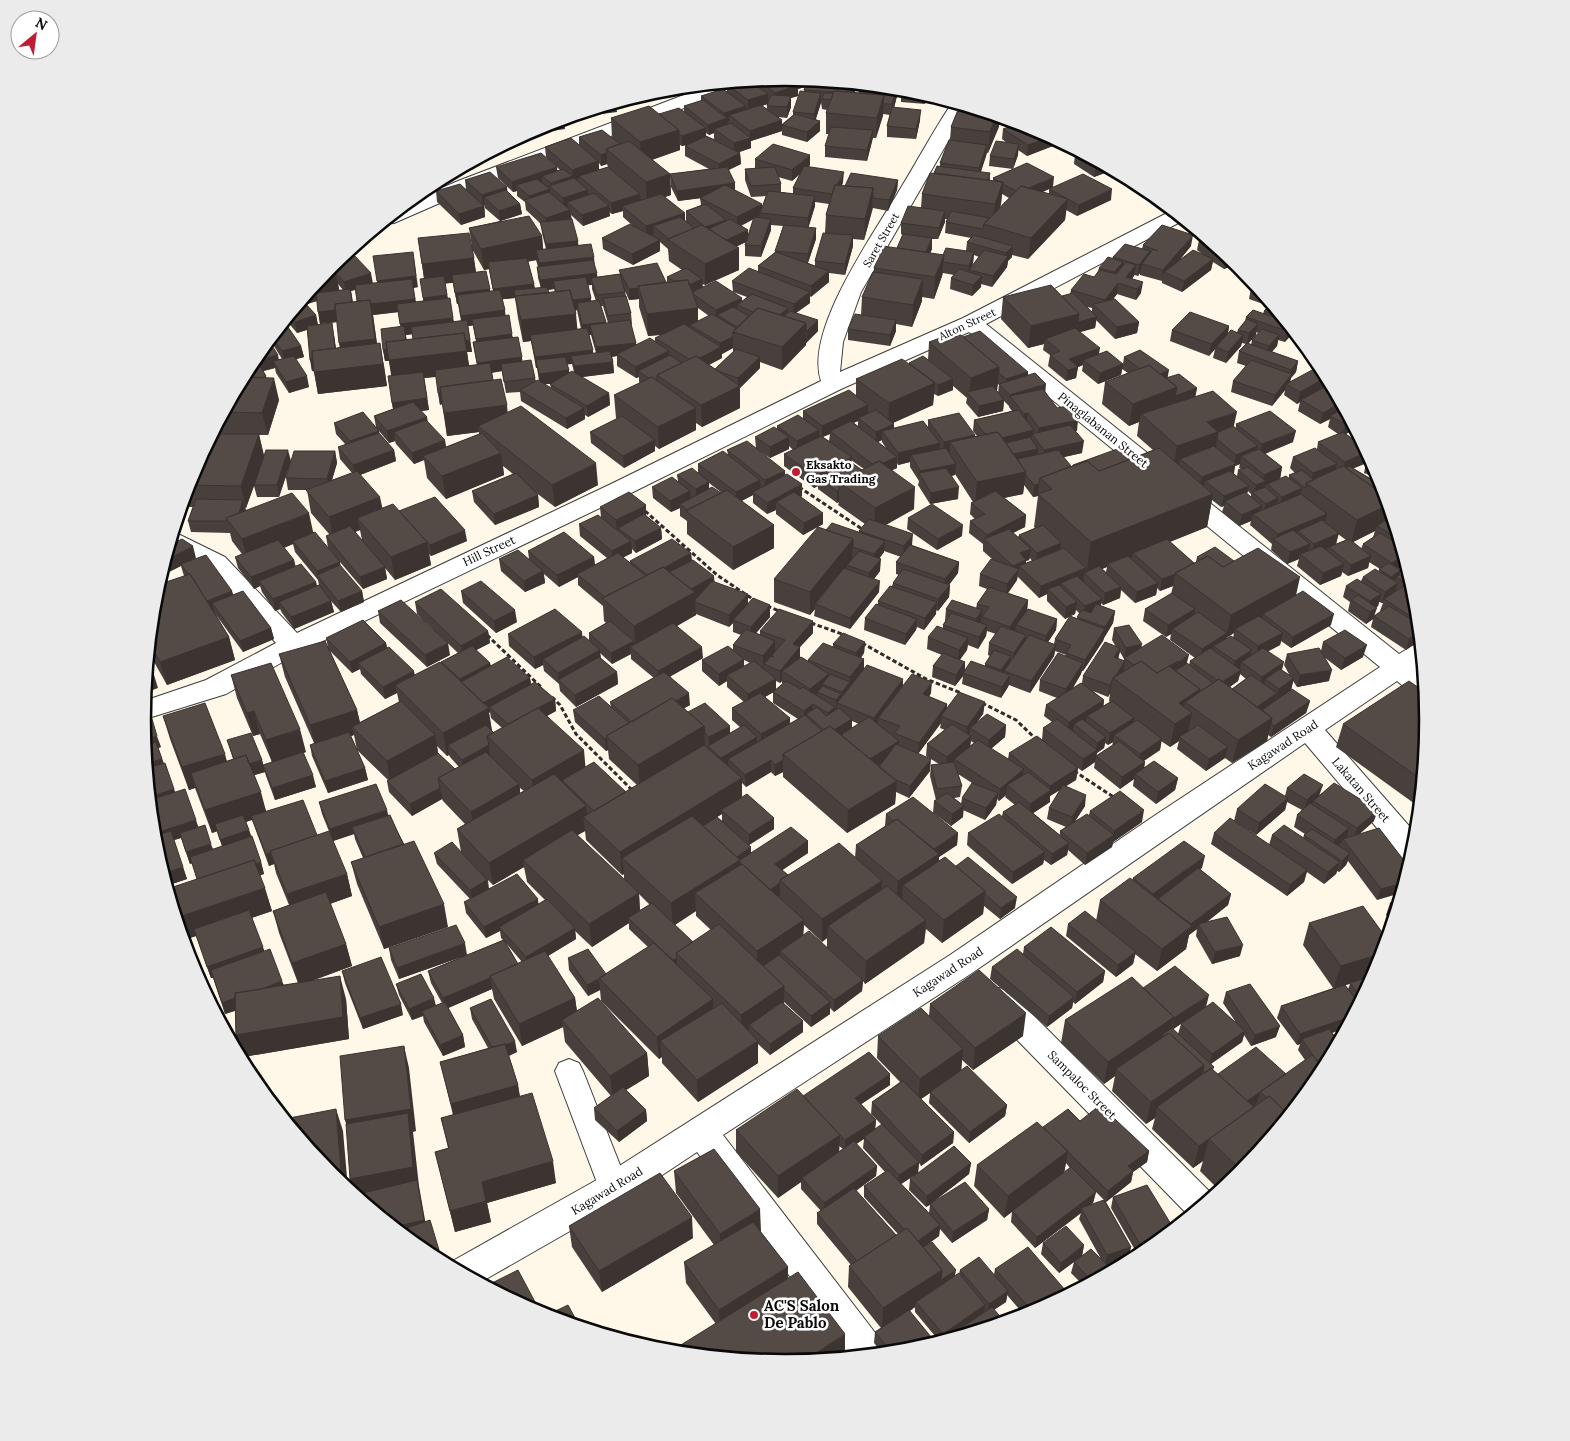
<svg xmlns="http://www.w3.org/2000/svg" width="1570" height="1441" font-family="Lora,serif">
<rect width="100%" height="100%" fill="#fff8e8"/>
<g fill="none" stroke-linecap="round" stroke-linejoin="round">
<defs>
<path id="lane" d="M 569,1059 L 579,1063 L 583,1071 L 629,1188 L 624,1197 L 614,1201 L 604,1197 L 599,1188 L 555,1071 L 559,1063 Z"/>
<path id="street" d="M 740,82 L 739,87 L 472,189 L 394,223 L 382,224 L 407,203 L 458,181 L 710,85 Z
M 952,103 L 968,107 L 861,292 L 843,342 L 840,372 L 963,318 L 1171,211 L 1184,220 L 986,324 L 1399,654 L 1412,646 L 1420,643 L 1422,664 L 1416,668 L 1423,673 L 1426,698 L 1415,696 L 1397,681 L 1325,730 L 1417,835 L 1411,862 L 1404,860 L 1305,743 L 972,973 L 723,1135 L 883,1343 L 888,1353 L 850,1357 L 697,1152 L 626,1199 L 479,1283 L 448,1266 L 449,1263 L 602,1177 L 950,955 L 1154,816 L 1380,667 L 969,332 L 841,389 L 629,494 L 302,651 L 226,694 L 142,720 L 144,701 L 206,680 L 276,643 L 207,569 L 169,548 L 174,532 L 225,557 L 297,633 L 611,484 L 821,381 C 804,331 873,235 899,191 C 917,162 933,131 952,103 Z
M 999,988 L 1010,992 L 1214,1196 L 1189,1216 L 988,1010 L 983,1001 L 988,992 Z"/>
</defs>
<use href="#lane" stroke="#3d3d3d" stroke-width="2"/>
<use href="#street" stroke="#3d3d3d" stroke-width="2"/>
<path stroke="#2c2c2c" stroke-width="3" stroke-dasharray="4.5 2.5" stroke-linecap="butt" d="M 799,487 L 862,529
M 645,511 L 717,575 L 754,600
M 767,606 L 782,612
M 811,623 L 845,635
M 487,635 L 542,688
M 862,643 L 926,679 L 961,693
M 552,697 L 560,705 L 576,734 L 634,792
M 982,703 L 1016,720 L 1037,740
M 1074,771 L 1115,798"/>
<use href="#lane" fill="#fff" fill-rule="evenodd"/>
<use href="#street" fill="#fff" fill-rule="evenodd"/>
</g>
<path fill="#48403c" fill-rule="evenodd" d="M 785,78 L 855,84 L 855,92 L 859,93 L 861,85 L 897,89 L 897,96 L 894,108 L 920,120 L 916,139 L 887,137 L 887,126 L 890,115 L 883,114 L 876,138 L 873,138 L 867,161 L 825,157 L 825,146 L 829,134 L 826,134 L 826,113 L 827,110 L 822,109 L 821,102 L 816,119 L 820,131 L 807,142 L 782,135 L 782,131 L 751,141 L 751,148 L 739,152 L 740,153 L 741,164 L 729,170 L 735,183 L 735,190 L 762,208 L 766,196 L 751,197 L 745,180 L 745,169 L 755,169 L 755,159 L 810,165 L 808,167 L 843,182 L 842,186 L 845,186 L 898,180 L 897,190 L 888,211 L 873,208 L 864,240 L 853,239 L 853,246 L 845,275 L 829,273 L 829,282 L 810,297 L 810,303 L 796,313 L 818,331 L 806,343 L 806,342 L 806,345 L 782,370 L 760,362 L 760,368 L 740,388 L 740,408 L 702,427 L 696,423 L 696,430 L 659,449 L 655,446 L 655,451 L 624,468 L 591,443 L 590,432 L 617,419 L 616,418 L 614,395 L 640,383 L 639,382 L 639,377 L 636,378 L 617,366 L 617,356 L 612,357 L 613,362 L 614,373 L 581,377 L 609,393 L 610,405 L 588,417 L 585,415 L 585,419 L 567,429 L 521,401 L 520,392 L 506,393 L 502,371 L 492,373 L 493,380 L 507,412 L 598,485 L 555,507 L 531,489 L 538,495 L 539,507 L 495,525 L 474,502 L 472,491 L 513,474 L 503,466 L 504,475 L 446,499 L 427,478 L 424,460 L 414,464 L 396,444 L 395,441 L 389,443 L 379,431 L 379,433 L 394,450 L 396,461 L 360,475 L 382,508 L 399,511 L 467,541 L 431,556 L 429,554 L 431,565 L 395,580 L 385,568 L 387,579 L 363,589 L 328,548 L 326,536 L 330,535 L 311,513 L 307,490 L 288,490 L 286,478 L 335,451 L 337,463 L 332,480 L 352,473 L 340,459 L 338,447 L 346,445 L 336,434 L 334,423 L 376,427 L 374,416 L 393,409 L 392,403 L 391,375 L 389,361 L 385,361 L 383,350 L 401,327 L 398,312 L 373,315 L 377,343 L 384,365 L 387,386 L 318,394 L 314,371 L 312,371 L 307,330 L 297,333 L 286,320 L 331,266 L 373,283 L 418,287 L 413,288 L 416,302 L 423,301 L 424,278 L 418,238 L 472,247 L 469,228 L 500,221 L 485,208 L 485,205 L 484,206 L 485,217 L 461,225 L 437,202 L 436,191 L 466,189 L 465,180 L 507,187 L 507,192 L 520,204 L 522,214 L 501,221 L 542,236 L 543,250 L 546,249 L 542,233 L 541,224 L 526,210 L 525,202 L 517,196 L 517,191 L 513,192 L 498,178 L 496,167 L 557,170 L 560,170 L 546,157 L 545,147 L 579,145 L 579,137 L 612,138 L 611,118 L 684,112 L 684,106 L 701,101 L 701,96 L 727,92 L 726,84 ZM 805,87 L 804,91 L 793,112 L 793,115 L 782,124 L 778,117 L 787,118 L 791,107 L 791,98 L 798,96 L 798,89 ZM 767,104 L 767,109 L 762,106 ZM 706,133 L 709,135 L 714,133 L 714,139 L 706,136 ZM 680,145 L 682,146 L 686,145 L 685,146 L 685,156 L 709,169 L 670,174 L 670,185 L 678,201 L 700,198 L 701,205 L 686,211 L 686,221 L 665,197 L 671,195 L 670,174 L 652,160 L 680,150 ZM 599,163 L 601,166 L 607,164 L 608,167 L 599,170 ZM 800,174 L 793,188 L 793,194 L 781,192 L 781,184 L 778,177 L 792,181 ZM 815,202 L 829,204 L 826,215 L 825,233 L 815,261 L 815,266 L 808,263 L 816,239 L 816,228 L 808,228 L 815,206 ZM 623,211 L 623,217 L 633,226 L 602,238 L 603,249 L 633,265 L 660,251 L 660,242 L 668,249 L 669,261 L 682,270 L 667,277 L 667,282 L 619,270 L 620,274 L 597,277 L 595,267 L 578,246 L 571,215 L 583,226 L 610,216 L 609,212 L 612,214 ZM 754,219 L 748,235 L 748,230 L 741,226 ZM 771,225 L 783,226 L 775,252 L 758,266 L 758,271 L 732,281 L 733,292 L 703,287 L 702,284 L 705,285 L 739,270 L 739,248 L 736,247 L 746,242 L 745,245 L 745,256 L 761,257 L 771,230 ZM 472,249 L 484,270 L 489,269 L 493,291 L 490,292 L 476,272 ZM 536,260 L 538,267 L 537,267 L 538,278 L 541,288 L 535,288 L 528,261 ZM 445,283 L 453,283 L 457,304 L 458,304 L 461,321 L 454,322 L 448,299 ZM 338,284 L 343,290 L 339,290 ZM 588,285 L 592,285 L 592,289 L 596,301 L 591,301 ZM 554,289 L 555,292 L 549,293 L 548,290 ZM 355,290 L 357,301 L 353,302 L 351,291 ZM 625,291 L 629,300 L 639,299 L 639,307 L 648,336 L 662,335 L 655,338 L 655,341 L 636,345 L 631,325 L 632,324 L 631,313 L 626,296 ZM 733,292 L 747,297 L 742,301 ZM 515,298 L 518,318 L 523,342 L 531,341 L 536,368 L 537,368 L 539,381 L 536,381 L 535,378 L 522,361 L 522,357 L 513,338 L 505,315 L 502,299 ZM 317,301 L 320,324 L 337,322 L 340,347 L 336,348 L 334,335 L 318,325 L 316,315 L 306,304 ZM 601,306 L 603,306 L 608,323 L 606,323 ZM 698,308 L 709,316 L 698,321 ZM 577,310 L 581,329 L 577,329 L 575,311 ZM 473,325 L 476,342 L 473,342 L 477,365 L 469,365 L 467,352 L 472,352 L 468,326 ZM 412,334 L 413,339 L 406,340 L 406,335 ZM 589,335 L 591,335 L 596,353 L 593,353 ZM 733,348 L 733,352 L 715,369 L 709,365 L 722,358 L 722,354 ZM 567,364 L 572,364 L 574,372 L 569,373 ZM 436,377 L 440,405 L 442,404 L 447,436 L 479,432 L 479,434 L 446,447 L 428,422 L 421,411 L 429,410 L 424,378 ZM 545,384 L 550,384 L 551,388 ZM 360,530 L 362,540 L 355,532 Z
M 692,87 L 692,88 L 667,98 L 655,91 L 660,90 Z
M 911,90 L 927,95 L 925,104 L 901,102 L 901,91 Z
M 651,93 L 651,95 L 630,103 L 625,100 Z
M 960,105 L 1006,119 L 1002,125 L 999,125 L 988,153 L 987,153 L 986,156 L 981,172 L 990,173 L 990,181 L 993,181 L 993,178 L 1013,169 L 989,166 L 990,156 L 1007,143 L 1002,139 L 1003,129 L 1058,144 L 1027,156 L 1018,150 L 1018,155 L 1013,169 L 1053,187 L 1043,192 L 1049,194 L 1049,189 L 1111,200 L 1077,216 L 1066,210 L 1065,220 L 1028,259 L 1012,255 L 1012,257 L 1008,261 L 1007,267 L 992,287 L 981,284 L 981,287 L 972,296 L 950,289 L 951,278 L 954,275 L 943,273 L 942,276 L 934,299 L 922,297 L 922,301 L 912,327 L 896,324 L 896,331 L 890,346 L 848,340 L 848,329 L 861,315 L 862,297 L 874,272 L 874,268 L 897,248 L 903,235 L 901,234 L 901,223 L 921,208 L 922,194 L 934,173 L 940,167 L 940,163 L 950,140 L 951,127 ZM 1002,194 L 1009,198 L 1000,207 L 1001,204 ZM 945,219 L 947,219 L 946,222 L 945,233 L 971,238 L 967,242 L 966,251 L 943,255 L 930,253 L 932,249 L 932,239 L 938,239 L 945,222 ZM 974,255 L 979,257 L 972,266 L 973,263 Z
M 1079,152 L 1113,170 L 1094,177 L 1074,164 L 1075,154 Z
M 1199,240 L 1237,264 L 1224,269 L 1213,262 L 1211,270 L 1182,292 L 1162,283 L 1162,280 L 1162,281 L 1140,275 L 1140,273 L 1138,276 L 1134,275 L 1132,279 L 1141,293 L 1136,300 L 1117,294 L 1113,299 L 1139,322 L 1137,333 L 1115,339 L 1096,320 L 1095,328 L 1079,332 L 1099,354 L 1123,364 L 1124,357 L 1167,378 L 1197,388 L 1195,396 L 1236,428 L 1236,424 L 1293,442 L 1265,454 L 1282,467 L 1280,479 L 1289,478 L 1289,475 L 1295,473 L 1290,468 L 1293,457 L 1317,449 L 1318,442 L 1338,434 L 1328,427 L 1330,419 L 1320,424 L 1298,411 L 1300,402 L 1297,404 L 1284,395 L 1285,390 L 1272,406 L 1231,392 L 1233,381 L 1246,366 L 1237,363 L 1239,351 L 1246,344 L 1242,343 L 1241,346 L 1226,363 L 1213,358 L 1215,349 L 1209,356 L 1170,341 L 1172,330 L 1229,326 L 1228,334 L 1237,332 L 1238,330 L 1245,321 L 1246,317 L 1263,314 L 1264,311 L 1269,306 L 1249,299 L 1251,288 L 1255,284 L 1292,330 L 1291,335 L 1285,342 L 1278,340 L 1277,346 L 1272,352 L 1298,361 L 1296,372 L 1291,378 L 1290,382 L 1329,380 L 1328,385 L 1355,429 L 1346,434 L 1358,443 L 1360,438 L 1379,475 L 1416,595 L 1420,640 L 1406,650 L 1371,627 L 1373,619 L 1366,624 L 1348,611 L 1350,602 L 1343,597 L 1346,586 L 1361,581 L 1363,577 L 1378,572 L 1380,569 L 1369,562 L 1368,568 L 1348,576 L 1342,572 L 1341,576 L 1320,585 L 1297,566 L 1299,559 L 1287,564 L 1271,550 L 1272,544 L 1250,525 L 1251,521 L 1239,526 L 1222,512 L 1224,506 L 1221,507 L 1212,500 L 1207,527 L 1170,542 L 1194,563 L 1196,562 L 1197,557 L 1234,561 L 1296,596 L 1331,625 L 1291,648 L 1281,641 L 1280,645 L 1268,651 L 1282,670 L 1290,676 L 1284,665 L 1287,654 L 1321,651 L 1323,642 L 1363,657 L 1341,670 L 1324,657 L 1329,681 L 1297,687 L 1293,681 L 1291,690 L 1310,701 L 1306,713 L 1271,737 L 1268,735 L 1267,741 L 1232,763 L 1225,758 L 1206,771 L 1177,749 L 1179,741 L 1170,747 L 1161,741 L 1160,750 L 1144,761 L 1145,762 L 1144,768 L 1178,778 L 1175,790 L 1156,804 L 1133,786 L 1134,779 L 1120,789 L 1094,768 L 1095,762 L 1082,771 L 1078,768 L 1076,780 L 1066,786 L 1085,806 L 1075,821 L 1089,815 L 1090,811 L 1142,822 L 1113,842 L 1112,847 L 1085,865 L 1068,850 L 1067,855 L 1051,865 L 1044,860 L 1043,864 L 1012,884 L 967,845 L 968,833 L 1002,816 L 1003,812 L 1015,805 L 1005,797 L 1006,795 L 999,801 L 997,799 L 996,805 L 985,820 L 963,810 L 963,817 L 951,826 L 933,813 L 934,801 L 936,800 L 930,776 L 931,765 L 939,764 L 926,756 L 927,744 L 945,730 L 940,728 L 941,723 L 918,754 L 930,771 L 909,798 L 896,792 L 895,804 L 847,833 L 783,777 L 783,772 L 775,776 L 771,772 L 746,787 L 742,783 L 742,797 L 774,829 L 749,845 L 751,853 L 808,841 L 808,853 L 782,870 L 788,875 L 855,858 L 856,845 L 885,826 L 886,814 L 958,833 L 957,845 L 939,857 L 939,861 L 956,866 L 1015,908 L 1000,919 L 984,906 L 983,914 L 942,943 L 926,929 L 924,943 L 865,984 L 863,981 L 862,991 L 834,1012 L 830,1008 L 830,1014 L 811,1027 L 784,1002 L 784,1004 L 803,1021 L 803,1032 L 770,1055 L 758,1044 L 758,1063 L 698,1102 L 662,1063 L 662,1057 L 659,1059 L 601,1001 L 600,990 L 588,996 L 569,970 L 568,958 L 606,974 L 648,947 L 629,929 L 629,923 L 592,947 L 575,931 L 576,939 L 548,956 L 575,998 L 577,1011 L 647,1053 L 649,1076 L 626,1090 L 646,1110 L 647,1121 L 619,1142 L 595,1120 L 594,1108 L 611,1096 L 565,1042 L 563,1027 L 522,1046 L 494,999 L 492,989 L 448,1008 L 463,1035 L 465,1047 L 443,1056 L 424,1022 L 423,1016 L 412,1020 L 399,995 L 396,984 L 436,1005 L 442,1003 L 431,983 L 428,971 L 503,940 L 501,938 L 500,931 L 486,938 L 466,913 L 464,902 L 470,899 L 437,864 L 434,853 L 461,852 L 457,829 L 465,824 L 443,801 L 442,799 L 412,816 L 389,792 L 387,781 L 388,780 L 357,750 L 354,735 L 351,736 L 365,768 L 368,780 L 328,793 L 312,756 L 310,745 L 314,743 L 285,677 L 279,654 L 328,647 L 326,638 L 386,643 L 387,648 L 415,675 L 442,664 L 441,662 L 458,653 L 417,614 L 415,602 L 488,631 L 490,643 L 476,650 L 490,663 L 491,666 L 530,678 L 531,684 L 555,699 L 556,711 L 547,716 L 585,767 L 626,792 L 637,785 L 609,759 L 608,750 L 606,751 L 575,722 L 573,710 L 611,707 L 610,702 L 654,678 L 631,659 L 631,654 L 612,664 L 600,653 L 601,658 L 617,672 L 618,684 L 576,707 L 560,691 L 559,684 L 544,671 L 543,665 L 535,669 L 509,646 L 508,634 L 582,638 L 589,641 L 589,633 L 606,623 L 604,621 L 603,606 L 578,585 L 578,577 L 559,587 L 544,574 L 545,583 L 525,592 L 501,571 L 499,559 L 529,559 L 528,551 L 594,557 L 595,565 L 607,558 L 580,536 L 579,524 L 601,517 L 600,507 L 646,516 L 661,528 L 662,539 L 636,553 L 632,549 L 632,553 L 623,557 L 630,563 L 630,561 L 691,553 L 692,561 L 715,582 L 770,617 L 756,633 L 760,635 L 760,631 L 813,621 L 813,633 L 800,647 L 800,657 L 808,661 L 808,660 L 833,647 L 833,644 L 865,642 L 864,653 L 861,658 L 864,659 L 864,669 L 903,686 L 931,693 L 929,697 L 947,704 L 947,709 L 985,702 L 983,714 L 977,722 L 1006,725 L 1005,737 L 991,749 L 1008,759 L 1009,753 L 1042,740 L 1043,728 L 1052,722 L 1044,716 L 1046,705 L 1057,698 L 1039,691 L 1040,680 L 1065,656 L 1066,655 L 1055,651 L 1054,656 L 1030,693 L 1009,685 L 1008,687 L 1001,698 L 962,684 L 963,676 L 955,686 L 932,677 L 933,666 L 942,655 L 927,649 L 928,637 L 943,628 L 943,625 L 946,621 L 945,621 L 946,609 L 976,608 L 977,604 L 987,589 L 979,586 L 980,574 L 992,559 L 983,551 L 983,544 L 969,533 L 970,521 L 975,519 L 970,514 L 971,503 L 973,502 L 955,474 L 955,475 L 951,476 L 958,499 L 930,504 L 918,485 L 919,481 L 910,467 L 910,462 L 898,465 L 897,463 L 897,468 L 892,470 L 914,509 L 886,525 L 912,545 L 959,562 L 958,573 L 949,585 L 950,585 L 949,597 L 938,611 L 936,610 L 936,614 L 924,630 L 917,627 L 916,630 L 905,645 L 864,630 L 865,618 L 878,604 L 878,601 L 892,586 L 893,583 L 899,575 L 896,574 L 896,562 L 901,557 L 884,551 L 884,552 L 879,559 L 880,571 L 874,579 L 879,592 L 850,629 L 814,616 L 815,609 L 810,615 L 774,602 L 774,579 L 826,530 L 859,532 L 859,531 L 865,524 L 838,505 L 839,502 L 837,503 L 818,489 L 818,486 L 814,488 L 784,466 L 784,454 L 793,450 L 789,446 L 789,449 L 770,458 L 758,450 L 785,475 L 802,496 L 801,497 L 823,524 L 803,535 L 776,514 L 776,510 L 767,514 L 753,503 L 753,495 L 741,501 L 774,525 L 774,548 L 733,570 L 687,534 L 687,521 L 680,516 L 680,508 L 671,512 L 653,498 L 652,487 L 678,481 L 677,475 L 698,473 L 698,464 L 728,455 L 727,450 L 756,448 L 755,437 L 777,429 L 777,426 L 803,418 L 803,411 L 856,395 L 856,379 L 909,364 L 909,363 L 928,360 L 929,342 L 963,337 L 1028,372 L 1028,375 L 1045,393 L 1077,431 L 1075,431 L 1082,453 L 1063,457 L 1071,466 L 1072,466 L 1073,465 L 1131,459 L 1153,450 L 1137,436 L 1139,422 L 1129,426 L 1102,404 L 1105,382 L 1128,373 L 1122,369 L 1121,375 L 1098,384 L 1082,371 L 1083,365 L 1078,367 L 1076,378 L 1066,381 L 1048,366 L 1050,355 L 1043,350 L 1044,344 L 1028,348 L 1001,319 L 1003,297 L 1062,296 L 1070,294 L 1071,290 L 1094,277 L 1098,271 L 1099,268 L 1113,259 L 1113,257 L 1142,249 L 1143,245 L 1191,246 L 1178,262 L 1202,254 L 1197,250 ZM 1087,307 L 1092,308 L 1092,312 ZM 1256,332 L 1259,333 L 1252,340 L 1251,345 L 1248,343 L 1256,335 ZM 998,384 L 999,385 L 998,393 L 996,390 L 997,390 ZM 953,386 L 967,398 L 966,403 L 978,417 L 1003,411 L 1004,401 L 1009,406 L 1009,407 L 1012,411 L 974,420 L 973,431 L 977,436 L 975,436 L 975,435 L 928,420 L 928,427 L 894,428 L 893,423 L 933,405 L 934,394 L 938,396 L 953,390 ZM 858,421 L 858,426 L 853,423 ZM 830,434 L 829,441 L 823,437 ZM 882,440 L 882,442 L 886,448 L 878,442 ZM 851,460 L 864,469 L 862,470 L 851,463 ZM 1366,463 L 1364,473 L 1371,476 L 1370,478 L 1353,468 ZM 1240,464 L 1239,468 L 1241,469 L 1238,470 L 1237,476 L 1234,474 L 1235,466 ZM 709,483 L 722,493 L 709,489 ZM 1024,485 L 1033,497 L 1038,496 L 1034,527 L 1035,528 L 1019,535 L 1018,537 L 1013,533 L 1025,527 L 1026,515 L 1004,498 L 1023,494 ZM 1248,491 L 1251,494 L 1251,497 L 1247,494 ZM 1375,531 L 1373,537 L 1363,544 L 1361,549 L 1353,542 ZM 1338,534 L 1346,540 L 1336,544 ZM 1030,558 L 1032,561 L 1026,563 L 1026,561 L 1029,560 ZM 1405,564 L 1403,569 L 1406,571 L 1400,575 L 1401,570 L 1398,568 ZM 1107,567 L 1106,572 L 1102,569 ZM 1018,574 L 1018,577 L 1039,598 L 1047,594 L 1047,601 L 1065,619 L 1070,616 L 1055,639 L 1054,644 L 1048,642 L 1056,630 L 1057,619 L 1027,610 L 1028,600 L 1008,593 L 1017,580 ZM 1173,586 L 1171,594 L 1145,609 L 1143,621 L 1166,637 L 1171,634 L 1170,640 L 1195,658 L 1190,661 L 1189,665 L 1187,664 L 1141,648 L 1114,628 L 1112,640 L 1116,647 L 1083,676 L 1082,683 L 1073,688 L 1081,674 L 1082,671 L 1083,671 L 1103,641 L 1104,638 L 1113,623 L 1115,611 L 1101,606 L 1101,603 L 1103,605 L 1120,598 L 1121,590 L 1135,603 L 1156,595 L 1157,588 L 1160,591 ZM 1379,602 L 1382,603 L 1383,603 L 1380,611 L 1381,611 L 1374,616 L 1376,607 L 1378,606 ZM 1076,610 L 1079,613 L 1077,619 L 1070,616 L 1075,614 ZM 696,614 L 729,627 L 733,623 L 733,632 L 741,635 L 733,645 L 733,650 L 702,660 L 702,671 L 719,686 L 727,681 L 727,687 L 744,702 L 732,708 L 732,720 L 741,728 L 730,733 L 688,712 L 684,708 L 690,705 L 670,676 L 703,658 L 677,626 L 696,615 ZM 987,631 L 996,634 L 989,643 L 988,655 L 990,656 L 985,664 L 985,666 L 965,670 L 965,662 L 960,660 L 967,650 L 968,645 L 978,649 L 986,636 ZM 1234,633 L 1233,638 L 1226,639 L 1226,638 ZM 330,651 L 352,673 L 360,669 L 361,674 L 385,699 L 397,693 L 399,702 L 360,722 L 357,710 ZM 1120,652 L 1124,659 L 1124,661 L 1118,659 ZM 744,660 L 750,663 L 744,666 ZM 1240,674 L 1246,679 L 1232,689 L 1230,687 L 1238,681 ZM 776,681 L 780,683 L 782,681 L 782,683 L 783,684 L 776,689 ZM 1093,691 L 1108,697 L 1110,693 L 1109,701 L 1110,702 L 1103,706 L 1104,700 ZM 773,692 L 773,703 L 798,719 L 790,724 L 765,697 ZM 490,712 L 491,718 L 502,728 L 494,733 L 492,731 L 489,713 ZM 852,721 L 859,724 L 852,728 ZM 971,741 L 974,743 L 970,746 ZM 1113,742 L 1112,746 L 1096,756 L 1097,753 L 1104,748 L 1105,743 L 1108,745 ZM 437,746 L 447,756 L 449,755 L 450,757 L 459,767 L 455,769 L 438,753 ZM 958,774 L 972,783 L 962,798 L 961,804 L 954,798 L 960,797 L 962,786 ZM 520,788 L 524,791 L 520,793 ZM 1060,790 L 1049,808 L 1047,819 L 1066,827 L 1060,831 L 1060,835 L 1033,813 L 1050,802 L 1050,796 ZM 722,814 L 722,821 L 717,817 ZM 585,831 L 586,840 L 622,875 L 624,874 L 624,880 L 577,835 ZM 524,867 L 527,882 L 545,900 L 538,904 L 489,889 L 488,880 L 493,885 ZM 639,894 L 650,905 L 640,910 ZM 696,911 L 696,916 L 711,930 L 693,942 L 675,925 ZM 804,925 L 822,942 L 827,938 L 827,948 L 803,935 ZM 506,943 L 522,962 L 518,964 Z
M 278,330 L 301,346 L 304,357 L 296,359 L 309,387 L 289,393 L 276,373 L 275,368 L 263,371 L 279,400 L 268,435 L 259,435 L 264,455 L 291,461 L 279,497 L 257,497 L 254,486 L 246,508 L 245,508 L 246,510 L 313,533 L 340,562 L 340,566 L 362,591 L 364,602 L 341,612 L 331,601 L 334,612 L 294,629 L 282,613 L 280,609 L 275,611 L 262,592 L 260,586 L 254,589 L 238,568 L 235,557 L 242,554 L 232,541 L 230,533 L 191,532 L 188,521 L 193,507 L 185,507 L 186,512 L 176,537 L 172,535 L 191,474 L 248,367 L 251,366 L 250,364 L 251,363 L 269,341 L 279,360 L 282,359 L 272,343 L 271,339 L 270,339 ZM 293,544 L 295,552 L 318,580 L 319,585 L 317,586 L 316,582 L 295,566 L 294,560 L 284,548 Z
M 908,518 L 962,536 L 937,550 L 907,529 Z
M 169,545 L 196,558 L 191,560 L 232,591 L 233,595 L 271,628 L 274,639 L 243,652 L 216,615 L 229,637 L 235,660 L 167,685 L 149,653 L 154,595 L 184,576 L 181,566 L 163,575 L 161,573 Z
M 461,591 L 517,622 L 496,633 L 463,603 Z
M 378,611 L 450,655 L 427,667 L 380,623 Z
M 231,675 L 306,752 L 303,753 L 316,787 L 275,800 L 266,776 L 263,765 L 272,762 L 260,734 L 253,736 L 237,698 Z
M 163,716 L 227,761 L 233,759 L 227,740 L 262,760 L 265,772 L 254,775 L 266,811 L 317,835 L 347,874 L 352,896 L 330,904 L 346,944 L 352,966 L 312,981 L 346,999 L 349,1039 L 243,1057 L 236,1035 L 235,1011 L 225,1014 L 213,978 L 211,978 L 196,936 L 187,939 L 179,917 L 197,879 L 192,863 L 190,864 L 181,838 L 174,840 L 187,879 L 166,886 L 154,846 L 142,722 L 161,747 L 158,748 L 175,792 L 213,849 L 222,846 L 217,831 L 212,833 L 195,788 L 189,790 L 170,739 ZM 252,820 L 269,866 L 274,864 L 276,873 L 289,905 L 273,911 L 279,933 L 298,983 L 284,985 L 264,951 L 252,918 L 272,911 L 260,875 L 264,874 L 261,862 L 246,822 Z
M 1428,721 L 1418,827 L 1410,820 L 1415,804 L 1336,747 L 1343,724 Z
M 1287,788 L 1320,795 L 1374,821 L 1359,834 L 1409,867 L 1377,900 L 1348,861 L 1346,865 L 1339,872 L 1337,871 L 1336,874 L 1324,884 L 1307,872 L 1304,882 L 1287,896 L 1211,844 L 1214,833 L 1269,845 L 1272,835 L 1303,838 L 1304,835 L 1305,834 L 1294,827 L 1297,815 L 1302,810 L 1287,802 L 1285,810 L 1256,835 L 1234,821 L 1237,809 L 1285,796 Z
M 319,802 L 389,815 L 448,927 L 384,949 L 357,884 L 351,862 L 363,858 L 355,839 L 354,834 L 333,841 L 322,814 Z
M 1202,868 L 1200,869 L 1231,894 L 1228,905 L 1207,922 L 1240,956 L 1212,964 L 1196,936 L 1197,929 L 1189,935 L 1186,949 L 1157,971 L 1135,954 L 1133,964 L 1116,977 L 1066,936 L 1068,924 L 1096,921 L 1100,900 L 1132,880 L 1133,878 Z
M 1399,900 L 1392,924 L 1386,915 L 1390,903 Z
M 1309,923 L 1386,937 L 1387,935 L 1389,934 L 1379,967 L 1346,1028 L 1332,1033 L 1319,1078 L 1239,1175 L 1220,1191 L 1200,1171 L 1203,1161 L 1193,1168 L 1152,1129 L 1155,1118 L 1146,1124 L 1112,1091 L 1115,1076 L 1104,1084 L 1061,1043 L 1065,1020 L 1143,988 L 1206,1007 L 1173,1029 L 1178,1034 L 1181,1024 L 1235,1021 L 1223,1003 L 1226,992 L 1276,1037 L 1251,1046 L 1244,1035 L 1242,1042 L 1211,1064 L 1214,1067 L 1213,1070 L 1218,1074 L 1286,1074 L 1305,1060 L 1298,1050 L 1300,1044 L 1297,1045 L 1277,1018 L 1281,1006 L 1333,988 L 1303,945 ZM 1350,984 L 1348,989 L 1345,985 Z
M 1024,947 L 1105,971 L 1103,982 L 1075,1004 L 1073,1002 L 1072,1008 L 1047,1027 L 990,979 L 992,967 L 1023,954 Z
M 389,948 L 467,955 L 399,979 L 391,960 Z
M 342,971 L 403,1015 L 363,1029 L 345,983 Z
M 930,1004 L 1023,1036 L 973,1070 L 962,1060 L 961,1071 L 1007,1105 L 1005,1116 L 969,1143 L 929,1103 L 930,1093 L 921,1099 L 954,1132 L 953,1143 L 921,1166 L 919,1163 L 918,1173 L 901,1184 L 929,1213 L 930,1205 L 926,1207 L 909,1190 L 910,1179 L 971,1163 L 969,1174 L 931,1204 L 989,1209 L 987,1220 L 952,1243 L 940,1229 L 939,1236 L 923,1247 L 955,1276 L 959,1274 L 960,1270 L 994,1275 L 995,1269 L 1065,1296 L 1031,1315 L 1025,1316 L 1007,1295 L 1006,1302 L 994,1310 L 1005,1322 L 940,1342 L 915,1312 L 915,1307 L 910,1311 L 910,1351 L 883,1354 L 874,1343 L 875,1332 L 881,1328 L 848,1287 L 849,1266 L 851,1265 L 817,1224 L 817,1213 L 821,1211 L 801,1189 L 801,1182 L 778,1198 L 736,1152 L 736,1130 L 803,1096 L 890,1085 L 861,1104 L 876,1120 L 875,1129 L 882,1125 L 871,1114 L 872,1102 L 900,1082 L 877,1058 L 878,1036 L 929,1016 ZM 864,1139 L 863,1148 L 885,1172 L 864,1186 L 864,1197 L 898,1234 L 896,1235 L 856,1191 L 876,1176 L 877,1166 L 856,1144 ZM 839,1146 L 843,1149 L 839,1152 Z
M 470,1008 L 517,1052 L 509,1056 L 518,1085 L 520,1096 L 556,1183 L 487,1203 L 491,1222 L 455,1232 L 435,1152 L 448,1148 L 441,1118 L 453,1115 L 440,1062 L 488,1048 L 472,1019 Z
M 1080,1121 L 1149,1151 L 1147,1162 L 1133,1172 L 1131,1182 L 1106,1202 L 1131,1247 L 1128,1258 L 1107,1265 L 1113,1271 L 1084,1286 L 1071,1273 L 1074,1262 L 1101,1259 L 1079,1219 L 1081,1213 L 1035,1248 L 1011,1222 L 1012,1211 L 1004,1218 L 974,1186 L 977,1165 L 1043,1127 ZM 1066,1163 L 1070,1168 L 1064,1173 ZM 1096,1192 L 1104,1200 L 1090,1205 L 1093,1203 Z
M 674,1171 L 760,1231 L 788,1267 L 788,1279 L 845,1355 L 840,1358 L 785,1364 L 676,1353 L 676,1348 L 716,1324 L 686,1283 L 684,1262 L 714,1245 L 676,1193 Z
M 1113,1197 L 1174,1229 L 1142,1255 L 1139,1257 L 1111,1208 Z
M 569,1226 L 693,1238 L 602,1292 L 572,1247 Z
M 1043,1243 L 1084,1245 L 1082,1256 L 1059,1273 L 1041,1254 Z"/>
<path fill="#3b3431" d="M 798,79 L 815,80 L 815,84 L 798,89 L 798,96 L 791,98 L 791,107 L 787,118 L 787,107 L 775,103 L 775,93 L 793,87 L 793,80 Z
M 855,84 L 855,94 L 852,94 Z
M 692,87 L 692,88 L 667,98 L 667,89 Z
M 897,89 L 897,96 L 892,115 L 892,104 Z
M 651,93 L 651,95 L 630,103 L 629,99 Z
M 821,93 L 821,103 L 814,124 L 814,114 Z
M 768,94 L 768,104 L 748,110 L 748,100 Z
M 926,94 L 927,95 L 925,104 Z
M 884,95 L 883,116 L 876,138 L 877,118 Z
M 616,103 L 617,112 L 594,115 L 594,110 Z
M 746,106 L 746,117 L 729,115 L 729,122 L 727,123 L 727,129 L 714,129 L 714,133 L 709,135 L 708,125 L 725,119 L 724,113 Z
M 921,110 L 920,120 L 916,139 L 916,129 Z
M 996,116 L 999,117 L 999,127 L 988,153 L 990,132 Z
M 1003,118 L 1006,119 L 1002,125 Z
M 564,119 L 565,129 L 533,134 L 533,130 L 539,126 Z
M 782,120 L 782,131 L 751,141 L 751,148 L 734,154 L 734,143 L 750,138 L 750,131 Z
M 820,121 L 820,131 L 807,142 L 807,132 Z
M 706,128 L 706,139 L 682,146 L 682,136 Z
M 679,130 L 680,150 L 642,163 L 640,142 Z
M 873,130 L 872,141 L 867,161 L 867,150 Z
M 1051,137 L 1058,141 L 1058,144 L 1027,156 L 1028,145 Z
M 1019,144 L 1018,155 L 1013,169 L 1014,159 Z
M 987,145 L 986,156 L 978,179 L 979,168 Z
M 607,153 L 607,164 L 601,166 L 601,155 Z
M 740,153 L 741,164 L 719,174 L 719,164 Z
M 810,155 L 810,165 L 792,181 L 792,170 Z
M 598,161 L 599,172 L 579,176 L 580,178 L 551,188 L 551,183 L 573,176 L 572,170 Z
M 472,162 L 473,169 L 446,179 L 446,176 Z
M 1102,164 L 1113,170 L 1094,177 L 1096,167 Z
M 557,167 L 558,178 L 542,176 L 542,183 L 516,185 L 517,191 L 513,192 L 512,182 Z
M 844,172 L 843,182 L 833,205 L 833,194 Z
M 670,174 L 671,195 L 647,203 L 646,182 Z
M 1054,177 L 1053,187 L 1018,203 L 1019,193 Z
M 898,180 L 897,190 L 888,211 L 889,200 Z
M 1003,182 L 1001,204 L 993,226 L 995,204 Z
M 735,183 L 735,194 L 678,201 L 677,191 Z
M 507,187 L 508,198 L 484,197 L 485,217 L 461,225 L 459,214 L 483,206 L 482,195 Z
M 873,188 L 872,210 L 864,240 L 865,219 Z
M 550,189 L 551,200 L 530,204 L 529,196 Z
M 1112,189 L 1111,200 L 1077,216 L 1079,205 Z
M 588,190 L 589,201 L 567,202 L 568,207 L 563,209 L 563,198 Z
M 640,194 L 641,205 L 622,206 L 623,211 L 612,214 L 611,203 Z
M 815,196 L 815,206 L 808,229 L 808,218 Z
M 1068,199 L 1065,220 L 1028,259 L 1031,238 Z
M 520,204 L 522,214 L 500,221 L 499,211 Z
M 762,204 L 762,214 L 760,213 L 760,215 L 737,227 L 737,217 Z
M 609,206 L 610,216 L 583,226 L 582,215 Z
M 570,210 L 571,221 L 547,229 L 546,218 Z
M 945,211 L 945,222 L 938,239 L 939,228 Z
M 685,213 L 685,224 L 653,226 L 654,234 L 646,237 L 646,226 Z
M 771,219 L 771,230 L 761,257 L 761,246 Z
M 726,220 L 726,230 L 706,237 L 705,227 Z
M 816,228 L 816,239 L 807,265 L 808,254 Z
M 748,230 L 748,241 L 726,251 L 726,240 Z
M 853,235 L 853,246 L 845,275 L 845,264 Z
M 1193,235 L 1191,246 L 1168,274 L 1164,272 L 1162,281 L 1163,270 Z
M 542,236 L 544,258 L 536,250 L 537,260 L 489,269 L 488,262 L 489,269 L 484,270 L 481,249 Z
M 932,238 L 932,249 L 922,272 L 923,261 Z
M 660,240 L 660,251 L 633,265 L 632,254 Z
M 578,241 L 579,252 L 547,255 L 546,244 Z
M 1013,246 L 1012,257 L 1008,261 L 1007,267 L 992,287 L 993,276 L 1006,260 L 1006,253 Z
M 739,248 L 739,270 L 705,285 L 705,264 Z
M 1150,251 L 1149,262 L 1142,264 L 1140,273 L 1138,276 L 1139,265 Z
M 413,252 L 418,287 L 413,288 L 417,310 L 373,315 L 379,361 L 343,365 L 339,343 L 379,292 L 377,281 Z
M 974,252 L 973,263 L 970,270 L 969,270 L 968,277 L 969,266 Z
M 944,255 L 942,276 L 934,299 L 935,277 Z
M 594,257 L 595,268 L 540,274 L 539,263 Z
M 1229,257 L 1237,264 L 1224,269 L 1226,258 Z
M 474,258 L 477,280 L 425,286 L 422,264 Z
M 1213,259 L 1211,270 L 1182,292 L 1184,281 Z
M 1123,262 L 1121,273 L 1112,283 L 1114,272 Z
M 1136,265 L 1134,276 L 1127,286 L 1126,277 Z
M 335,271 L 340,293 L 296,308 L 322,276 Z
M 829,271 L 829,282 L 811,297 L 811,286 Z
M 371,273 L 373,284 L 351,291 L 355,320 L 320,324 L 318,312 L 346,293 L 344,282 Z
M 597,273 L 598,284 L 591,278 L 592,285 L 555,289 L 553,281 L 554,289 L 541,291 L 540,280 Z
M 982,276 L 981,287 L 972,296 L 973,285 Z
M 702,279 L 703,290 L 683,299 L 683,288 Z
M 923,279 L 922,301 L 912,327 L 913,305 Z
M 1143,282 L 1141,293 L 1136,300 L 1137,289 Z
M 1118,283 L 1117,294 L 1104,312 L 1105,300 Z
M 534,284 L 535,295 L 514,290 L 515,298 L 495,300 L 493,289 Z
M 638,288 L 639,299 L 629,300 L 629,289 Z
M 490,289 L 491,300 L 457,304 L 455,293 Z
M 810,292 L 810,303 L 793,315 L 794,304 Z
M 447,295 L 449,306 L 425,309 L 423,298 Z
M 591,298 L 592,309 L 577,303 L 577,310 L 560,313 L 558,302 Z
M 742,298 L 742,307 L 737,305 L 737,311 L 717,315 L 717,320 L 716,321 L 716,310 Z
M 698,308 L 698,330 L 690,325 L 690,331 L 648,336 L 647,314 Z
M 788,308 L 788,319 L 773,320 Z
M 505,310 L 506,321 L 462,327 L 461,316 Z
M 576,314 L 578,336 L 530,335 L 531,341 L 523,342 L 521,320 Z
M 1079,314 L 1076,336 L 1045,339 L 1044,344 L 1028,348 L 1031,326 Z
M 316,315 L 318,326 L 297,333 L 295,322 Z
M 1097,317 L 1095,328 L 1077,333 L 1078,322 Z
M 453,318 L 455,329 L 406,335 L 409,357 L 414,347 L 470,340 L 472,352 L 467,352 L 470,373 L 424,378 L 429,410 L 394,414 L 392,403 L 393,382 L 389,361 L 385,361 L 383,350 L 402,335 L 400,324 Z
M 818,320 L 818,331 L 806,343 L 807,331 Z
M 896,320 L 896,331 L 890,346 L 890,335 Z
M 606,322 L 606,333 L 590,325 L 591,335 L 583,336 L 582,325 Z
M 1139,322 L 1137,333 L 1115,339 L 1117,327 Z
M 332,323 L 334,335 L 338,368 L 312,371 L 310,360 Z
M 806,323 L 806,345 L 782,370 L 782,347 Z
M 1258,324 L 1256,335 L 1247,345 L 1249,333 Z
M 1229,326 L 1227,337 L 1216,347 L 1215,349 L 1209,356 L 1211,344 Z
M 1290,328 L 1292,330 L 1291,335 L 1285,342 L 1287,331 Z
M 512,334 L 514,346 L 477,350 L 476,339 Z
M 1243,335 L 1241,346 L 1226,363 L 1228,352 Z
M 1279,335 L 1277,346 L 1266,357 L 1269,346 Z
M 733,337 L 733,348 L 722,354 L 722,358 L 693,373 L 693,362 L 720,347 L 720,343 Z
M 380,343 L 387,386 L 318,394 L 314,372 Z
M 636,343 L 637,354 L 617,354 L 617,356 L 597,358 L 596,347 Z
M 301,346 L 304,357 L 285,362 L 282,351 Z
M 1100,348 L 1098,359 L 1083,360 L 1083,365 L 1078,367 L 1076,378 L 1066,381 L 1069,359 Z
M 593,350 L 593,361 L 571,356 L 572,364 L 538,368 L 536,360 L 537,368 L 536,368 L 535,357 Z
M 669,351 L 670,362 L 638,371 L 639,377 L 636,378 L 635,367 Z
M 278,355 L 280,366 L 273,361 L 275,368 L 256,373 L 253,362 Z
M 522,357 L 523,369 L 501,364 L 502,371 L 479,374 L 477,363 Z
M 760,357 L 760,368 L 740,388 L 740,408 L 702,427 L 701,405 L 738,387 L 738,378 Z
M 1298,361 L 1296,372 L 1291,378 L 1289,385 L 1286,384 L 1285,390 L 1272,406 L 1275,395 L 1289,376 L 1291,370 Z
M 613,362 L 614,373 L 575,378 L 574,366 Z
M 1123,364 L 1121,375 L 1098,384 L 1100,373 Z
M 999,367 L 997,390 L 973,399 L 969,394 L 971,378 Z
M 569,370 L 570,381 L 540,385 L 539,374 Z
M 1169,370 L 1167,381 L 1152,377 Z
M 1028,372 L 1027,383 L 1005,391 L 1006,379 Z
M 307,376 L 309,387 L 289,393 L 286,382 Z
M 1327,377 L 1329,380 L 1327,387 L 1301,400 L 1300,402 L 1297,404 L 1300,392 Z
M 274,378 L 279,400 L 268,435 L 262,413 Z
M 953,379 L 953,390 L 938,396 L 938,385 Z
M 935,383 L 933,405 L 888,425 L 889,403 Z
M 1046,384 L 1045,395 L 1010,396 L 1009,406 L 1010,395 Z
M 1177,387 L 1197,388 L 1195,399 L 1141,414 L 1139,422 L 1129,426 L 1133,404 Z
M 438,393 L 440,393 L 442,404 L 440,405 Z
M 609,393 L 610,405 L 588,417 L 587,406 Z
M 1004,400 L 1003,411 L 978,417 L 979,406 Z
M 1341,403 L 1345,410 L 1330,416 L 1330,419 L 1320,424 L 1323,413 Z
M 507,405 L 509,428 L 478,426 L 479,432 L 447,436 L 444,413 Z
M 868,405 L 868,416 L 858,418 L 858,421 L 832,433 L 830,431 L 830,434 L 822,437 L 822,426 Z
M 584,408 L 585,419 L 567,429 L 566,418 Z
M 696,408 L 696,430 L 659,449 L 658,427 Z
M 1237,412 L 1232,434 L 1217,440 L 1214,455 L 1180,459 L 1179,466 L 1173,468 L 1177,446 L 1207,422 Z
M 1028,413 L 1026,425 L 1022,425 L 1024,414 Z
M 427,417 L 429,428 L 394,432 L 395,441 L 389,443 L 387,431 Z
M 1078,420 L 1077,431 L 1037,440 L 1039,428 Z
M 1351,421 L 1355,429 L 1342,436 L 1345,424 Z
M 894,424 L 894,435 L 882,431 L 882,440 L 876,443 L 876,432 Z
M 819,430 L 819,441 L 797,453 L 797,441 Z
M 1034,430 L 1034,436 L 1032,434 L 1031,442 L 1008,448 L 989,441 Z
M 379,431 L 381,442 L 352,453 L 350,441 Z
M 1296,431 L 1293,442 L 1259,456 L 1262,444 Z
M 259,434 L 264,457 L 246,508 L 241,486 Z
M 975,435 L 974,447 L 950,442 L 950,452 L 943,454 L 944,442 Z
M 789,437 L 789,449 L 770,458 L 770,447 Z
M 445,440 L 447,452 L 423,456 L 424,460 L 414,464 L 412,453 Z
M 655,440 L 655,451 L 624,468 L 623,456 Z
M 1084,441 L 1082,453 L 1043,462 L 1044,450 Z
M 940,443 L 939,455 L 911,455 L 910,462 L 898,465 L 898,453 Z
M 1258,446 L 1256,457 L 1241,456 L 1240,464 L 1235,466 L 1233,475 L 1205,481 L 1204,487 L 1199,488 L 1202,477 L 1234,464 L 1236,455 Z
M 1038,449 L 1037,460 L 1018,464 L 1013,454 Z
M 288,450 L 291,461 L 279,497 L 277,485 Z
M 394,450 L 396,461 L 355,477 L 353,465 Z
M 335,451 L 337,463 L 329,490 L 327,479 Z
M 1367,452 L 1369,455 L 1367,463 L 1342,473 L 1345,462 Z
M 501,453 L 504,475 L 446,499 L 442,476 Z
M 852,457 L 851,468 L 818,478 L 818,486 L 814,488 L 815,476 Z
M 897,457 L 897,468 L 875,478 L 875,467 Z
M 596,463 L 598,485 L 555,507 L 552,485 Z
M 956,464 L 955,475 L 924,482 L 920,475 L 920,471 Z
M 1337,464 L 1334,476 L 1310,485 L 1313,473 Z
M 1282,467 L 1280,479 L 1265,485 L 1264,493 L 1254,494 L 1256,485 L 1263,482 L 1264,475 Z
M 785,471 L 785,482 L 765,491 L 765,480 Z
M 1026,472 L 1023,494 L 975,504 L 977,482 Z
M 760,480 L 761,491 L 753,492 L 753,495 L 736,504 L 736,492 Z
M 709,482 L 709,493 L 696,500 L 696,489 Z
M 802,484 L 802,496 L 782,507 L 776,502 L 776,510 L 767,514 L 767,503 Z
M 1039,484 L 1038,496 L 1033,497 L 1034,485 Z
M 1249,486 L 1246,497 L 1225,501 L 1224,506 L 1221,507 L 1224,496 Z
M 915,487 L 914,509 L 874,531 L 875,508 Z
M 959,487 L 958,499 L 930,504 L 931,493 Z
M 1302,488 L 1299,500 L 1279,508 L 1282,497 Z
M 839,490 L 839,502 L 837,503 L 837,491 Z
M 690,491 L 691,502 L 680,504 L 680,508 L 671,512 L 670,501 Z
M 1213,494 L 1207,527 L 1136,555 L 1133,553 L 1133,557 L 1109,566 L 1107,564 L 1107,567 L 1086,575 L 1091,542 Z
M 538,495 L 539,507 L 495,525 L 494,514 Z
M 380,497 L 385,520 L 357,518 L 360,530 L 334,540 L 329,517 Z
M 1278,498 L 1276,510 L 1263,515 L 1266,504 Z
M 243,500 L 246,511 L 236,521 Z
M 183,501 L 186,512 L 176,537 L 174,530 Z
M 646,505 L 646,517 L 618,528 L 618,531 L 617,532 L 616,520 Z
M 1388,505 L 1391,514 L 1388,525 L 1377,526 L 1375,531 L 1351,543 L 1357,520 Z
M 1262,506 L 1259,517 L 1253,514 L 1251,521 L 1239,526 L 1242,515 Z
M 309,513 L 314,536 L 293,541 L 293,544 L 248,562 L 242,539 Z
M 823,513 L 823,524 L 803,535 L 804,523 Z
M 1327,514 L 1324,525 L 1298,531 L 1296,537 L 1276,541 L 1278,534 Z
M 1026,515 L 1025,527 L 990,544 L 986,541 L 987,535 Z
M 774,525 L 774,548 L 733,570 L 733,547 Z
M 963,525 L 962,536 L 937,550 L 938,539 Z
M 661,528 L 662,539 L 636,553 L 635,541 Z
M 465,530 L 467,541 L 431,556 L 430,545 Z
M 1339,533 L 1336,544 L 1312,555 L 1314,544 Z
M 913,534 L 912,545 L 903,557 L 904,546 Z
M 853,539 L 852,562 L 847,565 L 847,569 L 817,605 L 815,604 L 815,609 L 810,615 L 810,592 Z
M 631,541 L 632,553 L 613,563 L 612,551 Z
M 885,541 L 884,552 L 873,566 L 874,554 Z
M 427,542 L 431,565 L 395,580 L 391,557 Z
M 1061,543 L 1060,555 L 1036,564 L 1037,553 Z
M 1310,544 L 1307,555 L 1300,554 L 1299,559 L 1287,564 L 1290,552 Z
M 193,546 L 196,558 L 163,575 L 162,571 L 165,561 Z
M 1031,549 L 1029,560 L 1026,561 L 1025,571 L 1019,566 L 1017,580 L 1006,596 L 1007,584 L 1011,577 L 1013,566 L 1020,553 Z
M 691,553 L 692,565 L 664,575 L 649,576 Z
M 1404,555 L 1405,561 L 1405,564 L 1389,574 L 1392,563 Z
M 1371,556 L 1368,568 L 1348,576 L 1351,565 Z
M 594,557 L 595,568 L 577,574 L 578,577 L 559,587 L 557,575 Z
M 881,559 L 880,571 L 869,585 L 869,573 Z
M 294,560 L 297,571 L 259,581 L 260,586 L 254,589 L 251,577 Z
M 340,562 L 342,574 L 318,577 L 317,571 Z
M 959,562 L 958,573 L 944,591 L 945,579 Z
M 1344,564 L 1341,576 L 1320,585 L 1323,573 Z
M 385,567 L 387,579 L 363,589 L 360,577 Z
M 1086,568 L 1085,574 L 1084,573 L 1083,580 L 1061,583 L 1060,589 L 1048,589 L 1047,594 L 1039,598 L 1041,586 Z
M 1401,570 L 1399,579 L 1396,577 L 1394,584 L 1388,589 L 1391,577 Z
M 543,571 L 545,583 L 525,592 L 524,581 Z
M 1175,574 L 1173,586 L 1160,591 L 1162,579 Z
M 714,576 L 715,588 L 695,599 L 696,615 L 636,649 L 634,626 L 686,592 Z
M 1300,577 L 1295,600 L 1263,614 L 1262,618 L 1235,629 L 1234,633 L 1226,638 L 1225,644 L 1213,646 L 1212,653 L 1199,661 L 1202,649 L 1227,633 L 1231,615 Z
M 880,581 L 879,592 L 850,629 L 850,618 Z
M 316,582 L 318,593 L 279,602 L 280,609 L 275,611 L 273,599 Z
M 1158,583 L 1156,595 L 1135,603 L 1137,592 Z
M 1398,583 L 1394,595 L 1384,599 L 1382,603 L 1385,592 Z
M 950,585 L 949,597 L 938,611 L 938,599 Z
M 1121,587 L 1120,598 L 1103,605 L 1105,593 Z
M 232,591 L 235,603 L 212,603 L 214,611 L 210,612 L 207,601 Z
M 362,591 L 364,602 L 341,612 L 338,601 Z
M 748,594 L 748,606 L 733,620 L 733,623 L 729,627 L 729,615 Z
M 1381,594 L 1378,606 L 1369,612 L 1367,611 L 1370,601 Z
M 1102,599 L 1100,610 L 1083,617 L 1085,606 Z
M 1028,600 L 1027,611 L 1016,625 L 1016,628 L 1009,638 L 1010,627 Z
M 331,601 L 334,612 L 294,629 L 291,617 Z
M 937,602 L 936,614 L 924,630 L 925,618 Z
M 1077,602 L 1075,614 L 1065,619 L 1066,607 Z
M 770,605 L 770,617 L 751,639 L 751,627 Z
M 1377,608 L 1373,619 L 1366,624 L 1370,612 Z
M 1195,609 L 1193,620 L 1172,629 L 1171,634 L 1166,637 L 1168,625 Z
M 515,610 L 517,622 L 496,633 L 494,621 Z
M 982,610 L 981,622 L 974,631 L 976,619 Z
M 1115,611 L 1113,623 L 1104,638 L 1103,641 L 1083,671 L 1085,660 L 1104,630 L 1105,627 Z
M 1334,614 L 1331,625 L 1291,648 L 1293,637 Z
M 917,619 L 916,630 L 905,645 L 906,634 Z
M 1057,619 L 1056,630 L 1044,648 L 1046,636 Z
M 813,621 L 813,633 L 800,647 L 800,658 L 782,671 L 782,681 L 780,683 L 780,671 L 793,644 Z
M 987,625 L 986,636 L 978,649 L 979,637 Z
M 271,628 L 274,639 L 243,652 L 240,641 Z
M 488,631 L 490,643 L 463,657 L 461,646 Z
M 582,632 L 583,644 L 543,659 L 543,665 L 535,669 L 534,657 Z
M 1419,632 L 1420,640 L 1406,650 L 1409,639 Z
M 1283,633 L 1280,645 L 1256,658 L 1258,646 Z
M 1026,635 L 1024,647 L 1013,664 L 1014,653 Z
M 229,637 L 235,660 L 167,685 L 160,662 Z
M 968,638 L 967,650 L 958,661 L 959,650 Z
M 634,641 L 634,651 L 630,647 L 631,654 L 612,664 L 611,653 Z
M 775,641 L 775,652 L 772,655 L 772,657 L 764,664 L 763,667 L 763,656 Z
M 865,642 L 864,653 L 855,664 L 856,653 Z
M 386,643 L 388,654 L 358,663 L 360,669 L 352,673 L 350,662 Z
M 448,643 L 450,655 L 427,667 L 425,655 Z
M 1142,644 L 1140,656 L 1124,659 L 1126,648 Z
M 1056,645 L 1054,656 L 1030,693 L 1031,681 Z
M 1367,645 L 1363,657 L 1341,670 L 1345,658 Z
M 702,647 L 703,658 L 659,683 L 658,671 Z
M 1120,648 L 1118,660 L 1114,657 Z
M 600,650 L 601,662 L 559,681 L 558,673 Z
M 1252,650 L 1249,662 L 1241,662 L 1240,668 L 1232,673 L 1235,661 Z
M 1189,655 L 1186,666 L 1151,678 Z
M 1011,656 L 1009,668 L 1004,671 L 1004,676 L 1000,681 L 1001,670 Z
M 744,659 L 744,671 L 727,675 L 727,681 L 719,686 L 719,674 Z
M 864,659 L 864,671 L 850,688 L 850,677 Z
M 1125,661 L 1123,673 L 1114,679 Z
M 965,662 L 964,673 L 963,673 L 963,676 L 955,686 L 956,675 Z
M 1284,662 L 1281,674 L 1265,679 L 1264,685 L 1259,688 L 1262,677 Z
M 490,663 L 492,675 L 461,684 L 460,679 Z
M 1083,663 L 1081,674 L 1064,701 L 1066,689 Z
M 151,665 L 158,688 L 145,693 L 147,666 Z
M 1241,670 L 1238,681 L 1218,695 L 1221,683 Z
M 1332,670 L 1329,681 L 1297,687 L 1300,675 Z
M 414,671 L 416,683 L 395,685 L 397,693 L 385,699 L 383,687 Z
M 617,672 L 618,684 L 576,707 L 575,695 Z
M 829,674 L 829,685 L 822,684 L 822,691 L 817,692 L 817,695 L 810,701 L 810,689 Z
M 1010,675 L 1008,687 L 1001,698 L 1002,687 Z
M 530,678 L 532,690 L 489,707 L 490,712 L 489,713 L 492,731 L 448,745 L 449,755 L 447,756 L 443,733 L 482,704 Z
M 1294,678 L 1291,690 L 1276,700 L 1279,689 Z
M 776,679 L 776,691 L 748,706 L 748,694 Z
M 903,679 L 903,691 L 878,718 L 878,723 L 873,730 L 874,718 Z
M 1112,681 L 1110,693 L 1108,697 L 1110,685 Z
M 850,682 L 849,694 L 841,703 L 842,692 Z
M 932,682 L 931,693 L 922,706 L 923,694 Z
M 1200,689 L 1199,694 L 1185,702 L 1181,720 L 1192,713 L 1187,736 L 1179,737 L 1179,741 L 1170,747 L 1179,703 Z
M 689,693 L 690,705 L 636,736 L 635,725 Z
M 1277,693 L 1274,705 L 1251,721 L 1254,709 Z
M 841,694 L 841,705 L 837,703 L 837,711 L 836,712 L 836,700 Z
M 555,699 L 556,711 L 510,736 L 508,724 Z
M 1104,700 L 1103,712 L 1087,716 L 1086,722 L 1074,724 L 1073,731 L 1067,734 L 1069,722 Z
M 1310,701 L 1306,713 L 1271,737 L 1274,726 Z
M 985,702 L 983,714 L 972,729 L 970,728 L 970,733 L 966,738 L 967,727 Z
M 813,704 L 812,716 L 806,714 L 806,721 L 804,723 L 804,711 Z
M 947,704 L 946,715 L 941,716 L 941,723 L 918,754 L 919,743 Z
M 835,707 L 835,719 L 827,725 L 828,713 Z
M 357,710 L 362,733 L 352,727 L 354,735 L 316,748 L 310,725 Z
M 254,711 L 260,734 L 253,736 L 247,713 Z
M 790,718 L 790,730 L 761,746 L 761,734 Z
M 1134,718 L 1132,729 L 1114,735 L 1113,742 L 1108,745 L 1110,733 Z
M 1272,718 L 1267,741 L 1232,763 L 1238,740 Z
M 852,719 L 852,731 L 841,737 L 828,733 Z
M 1006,725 L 1005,737 L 988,751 L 989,740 Z
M 704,726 L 705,748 L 640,788 L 638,765 Z
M 730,726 L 730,737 L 709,747 L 709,737 Z
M 300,729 L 306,752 L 272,763 L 266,740 Z
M 435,735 L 439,758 L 391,784 L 387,761 Z
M 157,736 L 161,747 L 145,752 L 144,740 Z
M 971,736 L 970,748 L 954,759 L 954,762 L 946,769 L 947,757 Z
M 757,737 L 757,749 L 728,759 L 728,766 L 721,769 L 721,758 Z
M 1106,737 L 1104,748 L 1097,753 L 1095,762 L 1082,771 L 1083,759 L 1096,751 L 1097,743 Z
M 607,738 L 608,750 L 606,751 L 605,739 Z
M 1162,739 L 1160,750 L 1137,765 L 1140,754 Z
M 899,741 L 898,752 L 869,771 L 869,759 Z
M 489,745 L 490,757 L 464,772 L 462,760 Z
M 1228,747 L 1225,758 L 1206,771 L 1209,759 Z
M 584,750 L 586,773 L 562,780 L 563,787 L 535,803 L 532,780 Z
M 225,754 L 231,777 L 191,773 L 195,788 L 189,790 L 182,767 Z
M 162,759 L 166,771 L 148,777 L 146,764 Z
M 931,759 L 930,771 L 909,798 L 910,786 Z
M 262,760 L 265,772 L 241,779 L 238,768 Z
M 771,760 L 771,772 L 746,787 L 745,775 Z
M 783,760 L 783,772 L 775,776 L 775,765 Z
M 1145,762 L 1143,773 L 1135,774 L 1134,779 L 1120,789 L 1122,777 Z
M 365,768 L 368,780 L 328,793 L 325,781 Z
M 1078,768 L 1076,780 L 1050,796 L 1050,802 L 1029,816 L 1030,804 L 1049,792 L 1050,786 Z
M 1024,769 L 1022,780 L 1007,785 L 1006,795 L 999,801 L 1000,789 Z
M 313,775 L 316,787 L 275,800 L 272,788 Z
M 742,778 L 742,801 L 721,810 L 722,814 L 633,868 L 622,858 L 624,874 L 622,875 L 620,852 Z
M 1178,778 L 1175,790 L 1156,804 L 1158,792 Z
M 897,781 L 895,804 L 847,833 L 848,810 Z
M 519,784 L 522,807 L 475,834 L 471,812 Z
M 1323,785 L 1319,796 L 1313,801 L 1313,803 L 1304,811 L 1307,800 Z
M 440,788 L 442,799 L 412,816 L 410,804 Z
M 174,789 L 178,801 L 151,809 L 150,797 Z
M 261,792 L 267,815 L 212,833 L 205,810 Z
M 998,793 L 996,805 L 985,820 L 986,808 Z
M 1086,795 L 1085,806 L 1070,829 L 1072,817 Z
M 1288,798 L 1285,810 L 1256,835 L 1259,823 Z
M 586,806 L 588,822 L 583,817 L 585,831 L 528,864 L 523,860 L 524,867 L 493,885 L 489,863 Z
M 964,806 L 963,817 L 951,826 L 952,814 Z
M 387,810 L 390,822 L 352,827 L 354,834 L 333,841 L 330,829 Z
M 1144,810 L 1142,822 L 1113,842 L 1112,847 L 1085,865 L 1087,853 L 1113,836 L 1114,831 Z
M 1378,810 L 1374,821 L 1353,840 L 1357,828 Z
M 774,818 L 774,829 L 749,845 L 749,834 Z
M 196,820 L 200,832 L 155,846 L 153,834 Z
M 1349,828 L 1346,840 L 1343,839 L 1342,842 L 1332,851 L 1335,840 Z
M 249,830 L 253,842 L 224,852 L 220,840 Z
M 958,833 L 957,845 L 939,857 L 937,876 L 903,885 L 902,900 L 896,904 L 898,881 L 931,852 Z
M 808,841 L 808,853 L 775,875 L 775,864 Z
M 1069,843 L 1067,855 L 1051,865 L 1052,854 Z
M 211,844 L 215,855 L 190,864 L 186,852 Z
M 751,847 L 751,859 L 740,864 L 741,882 L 695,893 L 696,911 L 673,926 L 671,903 Z
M 1045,852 L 1043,864 L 1012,884 L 1013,872 Z
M 270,853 L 274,864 L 269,866 L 266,854 Z
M 1350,853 L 1346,865 L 1339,872 L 1342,861 Z
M 1205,856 L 1202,868 L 1159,900 L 1158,899 L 1157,901 L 1151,905 L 1153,894 Z
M 261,862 L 264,874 L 202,894 L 198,883 Z
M 1340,862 L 1336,874 L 1324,884 L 1328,872 Z
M 183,867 L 187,879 L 166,886 L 163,874 Z
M 1307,870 L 1304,882 L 1287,896 L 1290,885 Z
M 347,874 L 352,896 L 293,917 L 287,894 Z
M 487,880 L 489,891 L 472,901 L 470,890 Z
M 882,881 L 880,903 L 828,926 L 827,938 L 822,942 L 822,919 Z
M 1405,882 L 1401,893 L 1377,900 L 1381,889 Z
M 780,883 L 780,895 L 770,901 L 770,890 Z
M 265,888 L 272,911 L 187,939 L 179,917 Z
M 985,891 L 983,914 L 942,943 L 944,920 Z
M 639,893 L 640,916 L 628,918 L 629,923 L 592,947 L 589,924 Z
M 1231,894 L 1228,905 L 1200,927 L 1198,924 L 1197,929 L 1189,935 L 1186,949 L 1157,971 L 1162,949 L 1191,927 L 1191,924 Z
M 1017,897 L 1015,908 L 1000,919 L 1001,908 Z
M 538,899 L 539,910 L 499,927 L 500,931 L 486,938 L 484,927 Z
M 444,904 L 448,927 L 384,949 L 379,927 Z
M 804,920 L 803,942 L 780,951 L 780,959 L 757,974 L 757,951 Z
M 926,920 L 924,943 L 865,984 L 866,961 Z
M 575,928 L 576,939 L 528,968 L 526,957 Z
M 465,943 L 467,955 L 399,979 L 397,968 Z
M 346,944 L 352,966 L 299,985 L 292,963 Z
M 1243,945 L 1240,956 L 1212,964 L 1215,952 Z
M 263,947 L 267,959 L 211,978 L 207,967 Z
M 1136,952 L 1133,964 L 1116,977 L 1118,965 Z
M 1383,953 L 1379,967 L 1374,976 L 1333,989 L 1341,966 Z
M 677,958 L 677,969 L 673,960 Z
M 1105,971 L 1103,982 L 1075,1004 L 1077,992 Z
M 340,976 L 346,999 L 349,1039 L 243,1057 L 236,1035 Z
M 490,978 L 492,989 L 446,1009 L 443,998 Z
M 599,979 L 600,990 L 588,996 L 587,985 Z
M 863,980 L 862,991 L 834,1012 L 834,1000 Z
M 282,981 L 286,993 L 225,1014 L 222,1003 Z
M 784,986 L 784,1008 L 749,1025 L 749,1032 L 742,1037 L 741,1015 Z
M 1209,995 L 1206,1007 L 1172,1030 L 1174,1018 Z
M 1074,997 L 1072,1008 L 1047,1027 L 1049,1016 Z
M 434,998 L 437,1010 L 422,1011 L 423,1016 L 412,1020 L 409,1009 Z
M 575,998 L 578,1020 L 562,1020 L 563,1027 L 522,1046 L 519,1024 Z
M 713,999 L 714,1022 L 660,1041 L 662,1057 L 659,1059 L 657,1037 Z
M 830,1002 L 830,1014 L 811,1027 L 811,1016 Z
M 401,1004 L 403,1015 L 363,1029 L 360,1018 Z
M 1026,1013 L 1023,1036 L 973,1070 L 975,1048 Z
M 1353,1016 L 1346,1028 L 1304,1042 L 1302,1039 L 1300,1044 L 1297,1045 L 1300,1034 Z
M 1174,1017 L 1169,1039 L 1163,1034 L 1160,1045 L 1116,1069 L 1115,1076 L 1104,1084 L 1108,1062 Z
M 803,1021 L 803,1032 L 770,1055 L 770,1044 Z
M 1280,1026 L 1276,1037 L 1251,1046 L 1255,1035 Z
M 1245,1031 L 1242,1042 L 1209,1065 L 1212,1054 Z
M 463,1035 L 465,1047 L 443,1056 L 440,1045 Z
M 515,1041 L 517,1052 L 495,1061 L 493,1050 Z
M 758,1041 L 758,1063 L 698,1102 L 697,1080 Z
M 404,1046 L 409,1068 L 416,1131 L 413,1132 L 419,1186 L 427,1231 L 404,1236 L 354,1195 L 350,1179 L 351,1142 L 345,1120 Z
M 963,1049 L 961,1072 L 918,1101 L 920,1079 Z
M 647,1053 L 649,1076 L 613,1098 L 610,1076 Z
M 1204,1065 L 1199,1087 L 1157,1107 L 1155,1118 L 1146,1124 L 1151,1102 Z
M 890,1074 L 890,1085 L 854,1109 L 855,1098 Z
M 518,1085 L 521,1107 L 456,1126 L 451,1104 Z
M 1260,1092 L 1257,1103 L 1243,1113 L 1246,1102 Z
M 1007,1105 L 1005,1116 L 969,1143 L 970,1132 Z
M 336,1109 L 343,1131 L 348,1189 L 330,1175 L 327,1171 Z
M 646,1110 L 647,1121 L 619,1142 L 617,1131 Z
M 876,1120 L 875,1131 L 845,1152 L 845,1140 Z
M 954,1132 L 953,1143 L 921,1166 L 922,1155 Z
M 840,1135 L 839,1156 L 802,1178 L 801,1182 L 778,1198 L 778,1176 Z
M 1209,1139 L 1203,1161 L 1193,1168 L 1199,1146 Z
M 1068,1151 L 1064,1173 L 1004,1218 L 1008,1196 Z
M 1149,1151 L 1147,1162 L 1133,1172 L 1131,1182 L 1106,1202 L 1108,1191 L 1128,1166 Z
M 553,1161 L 556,1183 L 487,1203 L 491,1222 L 455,1232 L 450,1211 L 482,1182 Z
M 919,1162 L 918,1173 L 898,1186 L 899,1175 Z
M 971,1163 L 969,1174 L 926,1207 L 927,1196 Z
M 877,1166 L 876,1176 L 823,1214 L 824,1203 Z
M 1096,1192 L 1093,1203 L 1083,1211 L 1081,1208 L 1081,1213 L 1035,1248 L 1037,1237 Z
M 760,1209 L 761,1231 L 721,1255 L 720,1234 Z
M 989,1209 L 987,1220 L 952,1243 L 953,1232 Z
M 692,1217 L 693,1238 L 602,1292 L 599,1271 Z
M 940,1225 L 939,1236 L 916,1253 L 917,1242 Z
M 1158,1242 L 1142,1255 L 1140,1256 L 1142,1248 Z
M 1084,1245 L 1082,1256 L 1059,1273 L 1061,1263 Z
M 1131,1247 L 1128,1258 L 1105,1266 L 1107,1255 Z
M 439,1250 L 442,1261 L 440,1261 L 427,1254 Z
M 788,1267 L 788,1288 L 720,1330 L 719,1310 Z
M 942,1270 L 940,1291 L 916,1302 L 915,1307 L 882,1329 L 883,1308 Z
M 956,1270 L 954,1281 L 940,1291 L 941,1280 Z
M 1008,1291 L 1006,1302 L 987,1314 L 989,1304 Z
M 1066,1291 L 1065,1296 L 1036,1312 Z
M 985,1305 L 984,1315 L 945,1339 L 944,1341 L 942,1342 L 943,1334 Z
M 845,1334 L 845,1355 L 840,1358 L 803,1362 Z"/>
<path fill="#544a46" stroke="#3b3431" d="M 787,78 L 798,85 L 775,93 L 757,80 Z
M 807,80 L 855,84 L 853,92 L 834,91 L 833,92 L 804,90 Z
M 750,81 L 768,94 L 748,100 L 726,84 L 731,83 Z
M 861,85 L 897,89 L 892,104 L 883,104 L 884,95 L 859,93 Z
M 723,89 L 746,106 L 724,113 L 701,96 Z
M 902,89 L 911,90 L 922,93 L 901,91 Z
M 800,91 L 821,93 L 814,114 L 793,112 Z
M 834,91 L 884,95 L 877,118 L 826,113 Z
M 824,93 L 833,93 L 831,100 L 822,99 Z
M 771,95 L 791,96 L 787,107 L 767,106 Z
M 703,100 L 727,118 L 708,125 L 684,106 Z
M 761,105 L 782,120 L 750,131 L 729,115 Z
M 960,105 L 996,116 L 990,132 L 951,127 Z
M 649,106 L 679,130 L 640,142 L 611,118 Z
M 892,107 L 921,110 L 916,129 L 887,126 Z
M 679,108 L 706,128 L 682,136 L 679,134 L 679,130 L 659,114 Z
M 795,114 L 820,121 L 807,132 L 782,125 Z
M 731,123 L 751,138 L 734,143 L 714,129 Z
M 1019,123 L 1031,127 L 1051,137 L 1028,145 L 1003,129 Z
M 831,127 L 873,130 L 867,150 L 825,146 Z
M 602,130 L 620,144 L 606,149 L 607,153 L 601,155 L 579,137 Z
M 706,136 L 740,153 L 719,164 L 685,146 Z
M 571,138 L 598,161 L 572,170 L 545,147 Z
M 949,140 L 987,145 L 979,168 L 940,163 Z
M 629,141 L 670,174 L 646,182 L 606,149 Z
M 996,141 L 1019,144 L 1014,159 L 990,156 Z
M 773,144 L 810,155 L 792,170 L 755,159 Z
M 1079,152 L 1102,164 L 1096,167 L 1075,154 Z
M 541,153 L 557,167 L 512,182 L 496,167 Z
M 1027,163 L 1054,177 L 1029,188 L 1021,186 L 1016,191 L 1003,184 L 1003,182 L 1000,182 L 993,178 Z
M 804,166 L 844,172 L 837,185 L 835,185 L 832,194 L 793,188 Z
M 937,166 L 990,173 L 988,180 L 934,173 Z
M 608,167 L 640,194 L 611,203 L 579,176 Z
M 727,167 L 735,183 L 677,191 L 670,174 Z
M 775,167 L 781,184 L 751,186 L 745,169 Z
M 563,169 L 573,176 L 551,183 L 542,176 Z
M 490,172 L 507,187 L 482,195 L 465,180 Z
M 851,173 L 898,180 L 889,200 L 873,198 L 873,188 L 845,186 Z
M 930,173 L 1003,182 L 995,204 L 922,194 Z
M 1083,174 L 1112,189 L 1079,205 L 1049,189 Z
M 574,178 L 588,190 L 563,198 L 549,186 Z
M 537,179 L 550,189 L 529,196 L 516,185 Z
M 460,184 L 484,206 L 459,214 L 436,191 Z
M 725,185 L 762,204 L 737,217 L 700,198 Z
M 835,185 L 873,188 L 865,219 L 826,215 Z
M 1021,186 L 1068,199 L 1031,238 L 984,224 Z
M 506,190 L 520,204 L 499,211 L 484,197 Z
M 768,191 L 815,196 L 808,218 L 760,213 Z
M 549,192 L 570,210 L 546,218 L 524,200 Z
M 594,193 L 609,206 L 582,215 L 567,202 Z
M 661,194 L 685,213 L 646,226 L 622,206 Z
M 706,204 L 726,220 L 705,227 L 686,211 Z
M 908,206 L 945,211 L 939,228 L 901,223 Z
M 951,211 L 989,218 L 984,224 L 983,229 L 946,222 Z
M 529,216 L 542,236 L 481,249 L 469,228 Z
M 680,217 L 694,228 L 669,239 L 653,226 Z
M 754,217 L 771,219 L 761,246 L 745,245 Z
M 572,219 L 578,241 L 546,244 L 540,222 Z
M 730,219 L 748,230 L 726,240 L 709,229 Z
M 630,224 L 660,240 L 632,254 L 602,238 Z
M 702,225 L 739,248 L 705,264 L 667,239 Z
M 784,225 L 816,228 L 808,254 L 775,251 Z
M 1162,225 L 1193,235 L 1163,270 L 1142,264 L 1153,249 L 1158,251 L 1143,245 Z
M 469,233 L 474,258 L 422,264 L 418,238 Z
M 823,233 L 853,235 L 845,264 L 815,261 Z
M 903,234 L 932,238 L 926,252 L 897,248 Z
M 974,235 L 1013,246 L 1006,253 L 967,242 Z
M 1205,237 L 1229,257 L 1226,258 L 1199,240 Z
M 591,244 L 594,257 L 539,263 L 536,250 Z
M 1125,244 L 1150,251 L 1139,265 L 1113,257 Z
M 883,246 L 944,255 L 935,277 L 874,268 Z
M 946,248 L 974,252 L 969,266 L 943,262 L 944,255 L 943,255 Z
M 984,250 L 1008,256 L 993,276 L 969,270 Z
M 1193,250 L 1213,259 L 1184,281 L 1164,272 Z
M 413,252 L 416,276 L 377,281 L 373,256 Z
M 776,252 L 829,271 L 811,286 L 758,266 Z
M 353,254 L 371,273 L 344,282 L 336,273 L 335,271 L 330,266 L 340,258 Z
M 1108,257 L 1123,262 L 1114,272 L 1099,268 Z
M 527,258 L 534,284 L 493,289 L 488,262 Z
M 593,260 L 597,273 L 540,280 L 537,267 Z
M 1126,262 L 1136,265 L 1126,277 L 1143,282 L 1137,289 L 1118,283 L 1105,300 L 1071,290 L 1084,274 L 1094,277 L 1100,270 L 1116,274 Z
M 657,263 L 666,282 L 638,286 L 639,288 L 629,289 L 619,270 Z
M 330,266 L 335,271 L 322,276 Z
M 686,268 L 702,279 L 689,285 L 688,280 L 674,281 L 667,277 Z
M 749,268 L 810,292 L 794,304 L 732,281 Z
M 959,269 L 982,276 L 973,285 L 951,278 Z
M 486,271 L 490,289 L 455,293 L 452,275 Z
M 873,272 L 923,279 L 913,305 L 862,297 Z
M 620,274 L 625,292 L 597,295 L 591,278 Z
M 444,276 L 447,295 L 423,298 L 420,279 Z
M 586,277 L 591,298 L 572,300 L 570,290 L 556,292 L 553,281 Z
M 412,279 L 415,299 L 371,304 L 370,300 L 357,301 L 355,285 Z
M 688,280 L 698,308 L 647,314 L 638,286 Z
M 716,281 L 742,298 L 716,310 L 693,294 L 692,292 Z
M 1255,284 L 1260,291 L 1251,288 Z
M 1051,285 L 1079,314 L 1031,326 L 1003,297 Z
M 547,287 L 549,293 L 515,296 L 514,290 Z
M 350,289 L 352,302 L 335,304 L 335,310 L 318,312 L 316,293 Z
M 500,290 L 505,310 L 461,316 L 457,295 Z
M 570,290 L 576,314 L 521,320 L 515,296 Z
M 1073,293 L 1097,317 L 1078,322 L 1079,314 L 1062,296 Z
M 752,294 L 788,308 L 780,315 L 758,308 L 753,312 L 737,305 Z
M 626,296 L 631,313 L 608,316 L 603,298 Z
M 450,298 L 453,318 L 400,324 L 397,304 Z
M 1115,299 L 1139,322 L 1117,327 L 1093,304 Z
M 302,300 L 316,315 L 295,322 L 290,316 Z
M 370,300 L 375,339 L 339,343 L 335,304 Z
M 599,300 L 606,322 L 582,325 L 577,303 Z
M 1271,304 L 1282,318 L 1264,311 Z
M 733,307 L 749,316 L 737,327 L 717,315 Z
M 758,308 L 806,323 L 782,347 L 733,332 Z
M 1253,310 L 1285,321 L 1290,328 L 1287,331 L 1246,317 Z
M 790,311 L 818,320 L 807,331 L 806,331 L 806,323 L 784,316 Z
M 1190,312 L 1229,326 L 1211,344 L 1172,330 Z
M 712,314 L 736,328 L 733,332 L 733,337 L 720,343 L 690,325 Z
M 855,314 L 896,320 L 890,335 L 848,329 Z
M 509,315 L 512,334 L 476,339 L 472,319 Z
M 1247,319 L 1258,324 L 1249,333 L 1238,330 Z
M 467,320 L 470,340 L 465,341 L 464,333 L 413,339 L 411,327 Z
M 630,320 L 636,343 L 596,347 L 590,325 Z
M 332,323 L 335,348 L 312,351 L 312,359 L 310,360 L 307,326 Z
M 684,324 L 721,347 L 700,358 L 696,356 L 689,359 L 655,338 Z
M 404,326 L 406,340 L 386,342 L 387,349 L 383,350 L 381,329 Z
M 288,327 L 301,346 L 282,351 L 272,337 L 278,330 Z
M 587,328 L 593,350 L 535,357 L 530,335 Z
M 1075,328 L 1100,348 L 1069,359 L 1078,367 L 1068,370 L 1050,355 L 1060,351 L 1045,339 Z
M 1262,329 L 1279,335 L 1269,346 L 1252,340 Z
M 1231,330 L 1243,335 L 1228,352 L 1216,347 Z
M 980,331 L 1028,372 L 1006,379 L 999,373 L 999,367 L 963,337 Z
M 957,332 L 999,367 L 971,378 L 929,342 Z
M 464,333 L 467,351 L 389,360 L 386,342 Z
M 518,337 L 522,357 L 477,363 L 473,342 Z
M 650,338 L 669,351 L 635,367 L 617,354 Z
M 269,341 L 278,355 L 253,362 L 252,361 Z
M 380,343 L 383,364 L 314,372 L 312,351 Z
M 1247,343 L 1298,361 L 1291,370 L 1239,351 Z
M 736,349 L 760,357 L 738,378 L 718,371 L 715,369 Z
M 1140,350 L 1169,370 L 1160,374 L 1149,365 L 1140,369 L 1124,357 Z
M 610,351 L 613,362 L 574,366 L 571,356 Z
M 1107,351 L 1123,364 L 1100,373 L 1083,360 Z
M 670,355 L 682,363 L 657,375 L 657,381 L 652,377 L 649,378 L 638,371 Z
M 294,356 L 307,376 L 286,382 L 273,361 Z
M 696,356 L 740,386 L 701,405 L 657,375 Z
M 923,356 L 953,379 L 938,385 L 909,363 Z
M 565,357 L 569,370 L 539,374 L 536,360 Z
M 902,359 L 935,383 L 889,403 L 856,379 Z
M 531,360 L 535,378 L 504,382 L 501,364 Z
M 1251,360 L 1292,374 L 1275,395 L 1233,381 Z
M 490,363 L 493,380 L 440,387 L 441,393 L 438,393 L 435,370 Z
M 259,364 L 266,376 L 262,378 L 243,377 L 248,367 Z
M 1149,365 L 1177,387 L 1133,404 L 1105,382 Z
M 1316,368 L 1325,373 L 1327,377 L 1300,392 L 1286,384 Z
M 572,371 L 609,393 L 587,406 L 550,384 Z
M 423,372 L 427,398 L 392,403 L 388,376 Z
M 1035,373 L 1046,384 L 1010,395 L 999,384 Z
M 1179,374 L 1197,388 L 1175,396 L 1177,387 L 1166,378 Z
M 243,377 L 274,378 L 262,413 L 224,412 Z
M 652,377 L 696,408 L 658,427 L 614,395 Z
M 501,379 L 507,405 L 444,413 L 440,387 Z
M 538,380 L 584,408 L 566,418 L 520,390 Z
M 1330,384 L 1341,403 L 1323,413 L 1301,400 Z
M 993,386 L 1004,400 L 979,406 L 967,392 Z
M 1043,389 L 1057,408 L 1067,406 L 1078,420 L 1039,428 L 1028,413 L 1024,414 L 1010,396 Z
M 849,390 L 868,405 L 822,426 L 803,411 Z
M 1213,391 L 1237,412 L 1207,422 L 1218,432 L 1177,446 L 1141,414 Z
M 413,402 L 427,417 L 387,431 L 374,416 Z
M 521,406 L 596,463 L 552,485 L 478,426 Z
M 1344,408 L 1351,421 L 1345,424 L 1330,416 Z
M 876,410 L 894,424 L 876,432 L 858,418 Z
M 1018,410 L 1034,430 L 1002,438 L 998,432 L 985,434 L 974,420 Z
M 1270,411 L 1296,431 L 1262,444 L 1236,424 Z
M 363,412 L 379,431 L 350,441 L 334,423 Z
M 959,413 L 975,435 L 944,442 L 928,420 Z
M 798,415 L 819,430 L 797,441 L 777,426 Z
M 622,416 L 655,440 L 623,456 L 590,432 Z
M 426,420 L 445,440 L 412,453 L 394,432 Z
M 851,421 L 897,457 L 883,463 L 879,461 L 872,464 L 830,431 Z
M 923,421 L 940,443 L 898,453 L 882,431 Z
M 1070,425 L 1084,441 L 1044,450 L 1032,434 Z
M 1233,426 L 1258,446 L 1236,455 L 1217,439 L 1218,432 Z
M 774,427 L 789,437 L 770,447 L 755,437 Z
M 998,432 L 1026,472 L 977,482 L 950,442 Z
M 1343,432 L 1365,448 L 1367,452 L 1345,462 L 1318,442 Z
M 379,433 L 394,450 L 353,465 L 338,447 Z
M 482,433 L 501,453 L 442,476 L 423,456 Z
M 213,434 L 259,434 L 241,486 L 188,485 L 191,474 Z
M 821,436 L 852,457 L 815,476 L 784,454 Z
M 1030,437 L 1038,449 L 1013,454 L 1006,443 Z
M 747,441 L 785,471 L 765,480 L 727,450 Z
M 1214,446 L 1236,464 L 1202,477 L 1180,459 Z
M 946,448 L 956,464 L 920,471 L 911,455 Z
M 1120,448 L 1131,459 L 1099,471 L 1087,461 L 1073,466 L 1073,465 Z
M 1159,448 L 1213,494 L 1091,542 L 1038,494 L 1052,489 L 1040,478 L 1087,461 L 1099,471 Z
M 1315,448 L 1337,464 L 1313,473 L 1293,457 Z
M 1259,449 L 1282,467 L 1264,475 L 1241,456 Z
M 266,450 L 288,450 L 277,485 L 254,485 Z
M 1058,450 L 1071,466 L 1040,478 L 1039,484 L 1034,485 L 1025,474 L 1026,472 L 1017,459 Z
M 294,451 L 335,451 L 327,479 L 286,478 Z
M 723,451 L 760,480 L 736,492 L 698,464 Z
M 1370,457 L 1373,464 L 1367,462 Z
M 849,461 L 862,470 L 839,482 L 839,490 L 837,491 L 818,478 Z
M 879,461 L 915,487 L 875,508 L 839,482 Z
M 1343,466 L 1386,496 L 1388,505 L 1357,520 L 1306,483 Z
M 1349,466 L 1382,486 L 1384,491 L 1381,493 L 1346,468 Z
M 1248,467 L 1266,481 L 1256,485 L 1238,470 Z
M 692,468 L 709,482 L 696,489 L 677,475 Z
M 946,468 L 959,487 L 931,493 L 919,473 Z
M 1302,470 L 1314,480 L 1306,483 L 1306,487 L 1304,487 L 1289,475 Z
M 357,471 L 380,497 L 329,517 L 306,490 Z
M 1230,471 L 1249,486 L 1224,496 L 1205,481 Z
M 1378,472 L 1379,475 L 1382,483 L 1371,476 Z
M 516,473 L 538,495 L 494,514 L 472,491 Z
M 787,474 L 802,484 L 767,503 L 753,492 Z
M 1286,476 L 1302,488 L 1282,497 L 1267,484 Z
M 672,477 L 690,491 L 670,501 L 652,487 Z
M 712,487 L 721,493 L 687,510 L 680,504 Z
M 1265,487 L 1278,498 L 1266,504 L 1252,492 Z
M 727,490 L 774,525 L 733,547 L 686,511 Z
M 995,491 L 1026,515 L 987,535 L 970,521 L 985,514 L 971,503 Z
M 629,492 L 646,505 L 616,520 L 600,507 Z
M 794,492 L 823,513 L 804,523 L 776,502 Z
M 1245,492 L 1262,506 L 1242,515 L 1225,501 Z
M 292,493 L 309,513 L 242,539 L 226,518 Z
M 1301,494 L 1327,514 L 1278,534 L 1253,514 Z
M 435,497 L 465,530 L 430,545 L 399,511 Z
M 196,499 L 243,500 L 239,513 L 226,518 L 227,521 L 188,521 Z
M 393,504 L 427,542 L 391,557 L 357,518 Z
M 932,504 L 963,525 L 938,539 L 908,518 Z
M 644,514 L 661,528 L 635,541 L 618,528 Z
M 598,515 L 631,541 L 612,551 L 579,524 Z
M 1392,516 L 1399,539 L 1377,526 Z
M 869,519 L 913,534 L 904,546 L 859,531 Z
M 1322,520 L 1339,533 L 1314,544 L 1298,531 Z
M 832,523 L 885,541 L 874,554 L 853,547 L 853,539 L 826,530 Z
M 1043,525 L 1061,543 L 1037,553 L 1019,535 Z
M 350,526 L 385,567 L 360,577 L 326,536 Z
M 818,527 L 853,539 L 810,592 L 774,579 Z
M 1009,529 L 1031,549 L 1020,553 L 1026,560 L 1013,566 L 984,539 Z
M 1293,530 L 1310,544 L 1290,552 L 1273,539 Z
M 315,532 L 340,562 L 317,571 L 293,541 Z
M 564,532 L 594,557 L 557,575 L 528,551 Z
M 1380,533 L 1401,546 L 1404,555 L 1392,563 L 1363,544 Z
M 182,539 L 193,546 L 165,561 L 169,545 Z
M 672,539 L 691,553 L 664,568 L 663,567 L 647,575 L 630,561 Z
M 1167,539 L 1194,563 L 1175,573 L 1176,574 L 1162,579 L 1133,553 Z
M 1349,539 L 1371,556 L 1351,565 L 1329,547 Z
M 278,540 L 294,560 L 251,577 L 235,557 Z
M 910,545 L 959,562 L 945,579 L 896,562 Z
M 1321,546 L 1344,564 L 1323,573 L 1300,554 Z
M 1215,547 L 1234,561 L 1223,567 L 1208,556 L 1200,560 L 1197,557 Z
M 1064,548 L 1086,568 L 1041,586 L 1019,566 Z
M 1258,548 L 1300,577 L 1231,615 L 1175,573 L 1208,556 L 1223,567 Z
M 518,550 L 543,571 L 524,581 L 499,559 Z
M 859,551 L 881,559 L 869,573 L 847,565 Z
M 618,553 L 646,576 L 605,597 L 577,574 Z
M 206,555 L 232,591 L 207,601 L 190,574 L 188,574 L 181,564 Z
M 1128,556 L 1158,583 L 1137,592 L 1107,564 Z
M 991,559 L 1019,569 L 1007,584 L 980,574 Z
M 693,560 L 714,576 L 691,589 L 669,572 Z
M 1389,563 L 1401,570 L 1391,577 L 1379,569 Z
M 301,564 L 316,582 L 273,599 L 259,581 Z
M 340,565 L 362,591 L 338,601 L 317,575 Z
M 1099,566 L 1121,587 L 1105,593 L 1084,573 Z
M 663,567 L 695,592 L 634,626 L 602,598 Z
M 844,568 L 880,581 L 850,618 L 815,604 Z
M 903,569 L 950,585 L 938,599 L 893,583 Z
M 1375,569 L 1398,583 L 1385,592 L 1363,577 Z
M 1408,570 L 1413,588 L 1396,577 Z
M 190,574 L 229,637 L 160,662 L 150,644 L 154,595 L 157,585 Z
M 1077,576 L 1102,599 L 1085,606 L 1061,583 Z
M 1357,579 L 1381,594 L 1370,601 L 1346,586 Z
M 481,581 L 515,610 L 494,621 L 461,591 Z
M 712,581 L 748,594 L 729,615 L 695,602 L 695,600 Z
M 319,585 L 331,601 L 291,617 L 279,602 Z
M 1059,585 L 1077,602 L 1066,607 L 1048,589 Z
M 1405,585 L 1414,591 L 1416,595 L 1418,621 L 1384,599 Z
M 890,586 L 937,602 L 925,618 L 878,601 Z
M 989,587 L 1028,600 L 1010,627 L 982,617 L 989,607 L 977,604 Z
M 441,589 L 488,631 L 461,646 L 415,602 Z
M 243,591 L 271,628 L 240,641 L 212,603 Z
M 1303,591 L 1334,614 L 1293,637 L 1263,614 Z
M 1172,593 L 1195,609 L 1168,625 L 1145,609 Z
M 1358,595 L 1377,608 L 1370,612 L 1351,600 Z
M 753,598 L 770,605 L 751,627 L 733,620 Z
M 401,600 L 448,643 L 425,655 L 378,611 Z
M 952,600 L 982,610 L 976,619 L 946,609 Z
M 876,604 L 917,619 L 906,634 L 865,618 Z
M 1096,604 L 1115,611 L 1105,627 L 1077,617 L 1082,610 L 1091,613 Z
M 1389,606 L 1419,624 L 1419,632 L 1409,639 L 1374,616 Z
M 555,609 L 582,632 L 534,657 L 508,634 Z
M 779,609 L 813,621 L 793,644 L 800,647 L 780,671 L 764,664 L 771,656 L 774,657 L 772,655 L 785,640 L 760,631 Z
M 1028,609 L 1057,619 L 1046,636 L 1016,625 Z
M 1198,612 L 1227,633 L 1202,649 L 1172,629 Z
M 951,613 L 987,625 L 979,637 L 943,625 Z
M 1070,616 L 1105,629 L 1085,660 L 1066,653 L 1071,645 L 1055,639 Z
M 1259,616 L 1283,633 L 1258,646 L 1235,629 Z
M 363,620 L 386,643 L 350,662 L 326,638 Z
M 610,621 L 634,641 L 611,653 L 589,633 Z
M 673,623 L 702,647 L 658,671 L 630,647 Z
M 1129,625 L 1142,644 L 1126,648 L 1114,628 Z
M 937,626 L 968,638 L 959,650 L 928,637 Z
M 1001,626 L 1026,635 L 1014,653 L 989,643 Z
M 746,629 L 775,641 L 763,656 L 733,645 Z
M 1345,630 L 1367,645 L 1345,658 L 1323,642 Z
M 843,633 L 865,642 L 856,653 L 833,644 Z
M 1029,635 L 1056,645 L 1031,681 L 1004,671 Z
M 1162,635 L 1189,655 L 1157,673 L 1141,661 L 1134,665 L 1124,658 Z
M 584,636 L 600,650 L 558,673 L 543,659 Z
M 1231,636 L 1252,650 L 1235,661 L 1213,646 Z
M 325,641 L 357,710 L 310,725 L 279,654 Z
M 1105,642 L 1120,648 L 1114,657 L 1125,661 L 1115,677 L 1113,678 L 1112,681 L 1110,685 L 1083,676 Z
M 823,643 L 864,659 L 850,677 L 808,660 Z
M 472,646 L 490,663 L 460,679 L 441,662 Z
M 728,646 L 744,659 L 719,674 L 702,660 Z
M 389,647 L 414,671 L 383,687 L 358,663 Z
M 1210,648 L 1241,670 L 1222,682 L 1219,679 L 1217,680 L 1190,661 Z
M 1263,648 L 1284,662 L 1262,677 L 1241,662 Z
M 1319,648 L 1332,670 L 1300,675 L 1287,654 Z
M 994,650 L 1011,656 L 1001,670 L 985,664 Z
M 943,653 L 965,662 L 956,675 L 933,666 Z
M 1058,653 L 1083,663 L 1066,689 L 1040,680 Z
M 507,657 L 530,678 L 483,703 L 461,682 Z
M 599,657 L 617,672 L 575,695 L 558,680 Z
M 801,657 L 829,674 L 810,689 L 782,671 Z
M 148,661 L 151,665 L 147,666 Z
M 754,661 L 776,679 L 748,694 L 727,675 Z
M 971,661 L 1010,675 L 1002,687 L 963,673 Z
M 1141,661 L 1157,673 L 1169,666 L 1200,689 L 1179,703 L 1192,713 L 1175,724 L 1113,678 Z
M 440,662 L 489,708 L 443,733 L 395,685 Z
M 271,663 L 300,729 L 266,740 L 254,711 L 247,713 L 231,675 Z
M 1187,663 L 1213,683 L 1199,692 L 1200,689 L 1175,671 Z
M 867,665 L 903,679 L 874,718 L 837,703 Z
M 1280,669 L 1294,678 L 1279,689 L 1265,679 Z
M 664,672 L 689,693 L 676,701 L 672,698 L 632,722 L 610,702 Z
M 830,674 L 850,682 L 842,692 L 822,684 Z
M 912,674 L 932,682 L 923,694 L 947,704 L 919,743 L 894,733 L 900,726 L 878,718 Z
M 1251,675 L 1277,693 L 1257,707 L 1232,689 Z
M 1219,679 L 1272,718 L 1238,740 L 1185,702 Z
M 786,681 L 801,689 L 803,687 L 835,707 L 828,713 L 813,704 L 804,711 L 773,692 Z
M 1409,681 L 1425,692 L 1428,721 L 1422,780 L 1343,724 Z
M 535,682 L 555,699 L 508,724 L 489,707 Z
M 1081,683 L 1104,700 L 1069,722 L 1046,705 Z
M 823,686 L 841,694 L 836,700 L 817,692 Z
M 1292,689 L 1310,701 L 1274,726 L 1271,724 L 1272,718 L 1262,710 Z
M 959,692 L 985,702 L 967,727 L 941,716 Z
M 760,693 L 790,718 L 761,734 L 732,708 Z
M 599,696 L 629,723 L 606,736 L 607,738 L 605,739 L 573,710 Z
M 672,698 L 704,726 L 638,765 L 606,736 Z
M 401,701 L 435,735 L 387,761 L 352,727 Z
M 1112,701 L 1134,718 L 1110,733 L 1087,716 Z
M 205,703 L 225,754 L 182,767 L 163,716 Z
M 705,703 L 730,726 L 709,737 L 705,733 L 704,726 L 688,712 Z
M 817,707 L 826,716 L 839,708 L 852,719 L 834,730 L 830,726 L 824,730 L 806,714 Z
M 538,708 L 584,750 L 532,780 L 487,736 Z
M 987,714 L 1006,725 L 989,740 L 970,728 Z
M 805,715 L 822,731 L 783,754 L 783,760 L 775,765 L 771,760 L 745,775 L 728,759 Z
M 869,717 L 899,741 L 870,759 L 841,735 Z
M 152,719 L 157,736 L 144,740 L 142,722 Z
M 1057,719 L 1097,750 L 1083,759 L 1043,728 Z
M 1082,719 L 1106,737 L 1097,743 L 1074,724 Z
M 1137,720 L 1162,739 L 1140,754 L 1114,735 Z
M 952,724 L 971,736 L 947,757 L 927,744 Z
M 486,725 L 494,733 L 487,736 L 489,745 L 462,760 L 448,745 Z
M 744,725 L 757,737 L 721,758 L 708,746 Z
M 1198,725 L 1228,747 L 1209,759 L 1179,737 Z
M 830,726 L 897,781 L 848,810 L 783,754 Z
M 349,732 L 365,768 L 325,781 L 310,745 Z
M 251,733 L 262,760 L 249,764 L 246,755 L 234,759 L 227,740 Z
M 1037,736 L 1078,768 L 1050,786 L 1009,753 Z
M 978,740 L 1024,769 L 1000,789 L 954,759 Z
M 1119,741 L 1145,762 L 1122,777 L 1096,756 Z
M 156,742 L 162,759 L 146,764 L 144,746 Z
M 896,744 L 931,759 L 910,786 L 894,779 L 879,767 Z
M 704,745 L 742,778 L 620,852 L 583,817 Z
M 303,752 L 313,775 L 272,788 L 263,765 Z
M 486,752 L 519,784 L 471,812 L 438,778 Z
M 438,753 L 455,769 L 438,778 L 440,788 L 410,804 L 387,781 Z
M 246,755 L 261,792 L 205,810 L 191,773 Z
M 1154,761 L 1178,778 L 1158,792 L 1135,774 Z
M 594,762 L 626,792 L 594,811 L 562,780 Z
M 954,762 L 962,786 L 937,789 L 931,765 Z
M 165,763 L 174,789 L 150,797 L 147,768 Z
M 1028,772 L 1051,790 L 1030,804 L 1007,785 Z
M 554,774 L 586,806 L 489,863 L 457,829 Z
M 1304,774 L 1323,785 L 1307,800 L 1287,788 Z
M 972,783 L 998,793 L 986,808 L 962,798 Z
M 1334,783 L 1378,810 L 1357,828 L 1313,801 Z
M 376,784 L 387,810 L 330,829 L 319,802 Z
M 1265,784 L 1288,798 L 1259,823 L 1237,809 Z
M 1063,785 L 1086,795 L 1072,817 L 1049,808 Z
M 185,789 L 196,820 L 153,834 L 150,800 Z
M 1120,791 L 1144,810 L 1114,831 L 1090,811 Z
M 947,793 L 964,806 L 952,814 L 934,801 Z
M 747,794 L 774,818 L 749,834 L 721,810 Z
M 913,797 L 958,833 L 934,849 L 897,819 L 893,821 L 886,814 Z
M 303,800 L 317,835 L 270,851 L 271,853 L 266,854 L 251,816 Z
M 1019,802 L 1069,843 L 1052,854 L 1003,812 Z
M 1310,803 L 1349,828 L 1335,840 L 1297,815 Z
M 999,814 L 1045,852 L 1013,872 L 968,833 Z
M 1087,814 L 1114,835 L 1087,853 L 1060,831 Z
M 243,815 L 249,830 L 220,840 L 215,824 Z
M 390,815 L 403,844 L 365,857 L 352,827 Z
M 692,816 L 740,860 L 671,903 L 622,858 Z
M 717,817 L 751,847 L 737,857 L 703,826 Z
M 1230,818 L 1307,870 L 1290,885 L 1214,833 Z
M 897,819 L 939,854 L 898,881 L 856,845 Z
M 205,825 L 211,844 L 186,852 L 180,833 Z
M 1284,825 L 1340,862 L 1328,872 L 1272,835 Z
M 791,827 L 808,841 L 775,864 L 788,875 L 780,880 L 780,883 L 770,890 L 742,864 L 740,864 L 740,860 Z
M 1379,828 L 1409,867 L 1405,882 L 1381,889 L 1343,839 Z
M 1312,829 L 1350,853 L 1342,861 L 1304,835 Z
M 572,830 L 639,893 L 589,924 L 523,860 Z
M 171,831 L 183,867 L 163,874 L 154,846 L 153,836 Z
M 329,831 L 347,874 L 287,894 L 270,851 Z
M 252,836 L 261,862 L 256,864 L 254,860 L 197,879 L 190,857 Z
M 414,841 L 444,904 L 379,927 L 351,862 Z
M 1184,841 L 1205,856 L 1153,894 L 1133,878 Z
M 452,842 L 487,880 L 470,890 L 434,853 Z
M 839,843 L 882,881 L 822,919 L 780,880 Z
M 945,857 L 985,891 L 944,920 L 903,885 Z
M 968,857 L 1017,897 L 1001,908 L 985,894 L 985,891 L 956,866 Z
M 254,860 L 265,888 L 179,917 L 170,888 Z
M 742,864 L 804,920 L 757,951 L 695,893 Z
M 1198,868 L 1231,894 L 1191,924 L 1158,899 Z
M 517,874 L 538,899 L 484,927 L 464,902 Z
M 1130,878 L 1192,926 L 1162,949 L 1100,900 Z
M 887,886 L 926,920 L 866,961 L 828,926 Z
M 326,892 L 346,944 L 292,963 L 273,911 Z
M 547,899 L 575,928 L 526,957 L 499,927 Z
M 1399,900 L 1396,912 L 1390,903 Z
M 652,903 L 693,942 L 676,953 L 677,958 L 673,960 L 628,918 Z
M 1363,906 L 1387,939 L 1383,953 L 1341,966 L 1309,923 Z
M 249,910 L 263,947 L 207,967 L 194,929 Z
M 1085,911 L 1136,952 L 1118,965 L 1068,924 Z
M 1227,917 L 1243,945 L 1215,952 L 1198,924 Z
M 719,924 L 784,986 L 741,1015 L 676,953 Z
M 456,925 L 465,943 L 397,968 L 389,948 Z
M 1051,927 L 1105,971 L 1077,992 L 1024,947 Z
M 809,931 L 863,980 L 834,1000 L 780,951 Z
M 504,940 L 518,964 L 490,976 L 490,978 L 443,998 L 428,971 Z
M 654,943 L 713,999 L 657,1037 L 599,978 Z
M 270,949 L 282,981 L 262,989 L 235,993 L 235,998 L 222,1003 L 211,970 Z
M 588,949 L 606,974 L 599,979 L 587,985 L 568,958 Z
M 1017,949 L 1074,997 L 1049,1016 L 992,967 Z
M 545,951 L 575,998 L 519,1024 L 490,976 Z
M 779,955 L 830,1002 L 811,1016 L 784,990 L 784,986 L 763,966 Z
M 381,957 L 401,1004 L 360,1018 L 342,971 Z
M 1175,966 L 1209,995 L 1174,1018 L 1173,1017 L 1174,1017 L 1143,988 Z
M 979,970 L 1026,1013 L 975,1048 L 930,1004 Z
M 421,974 L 434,998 L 409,1009 L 396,984 Z
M 1375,975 L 1362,999 L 1350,983 Z
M 340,976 L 343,1017 L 236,1035 L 235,993 Z
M 1132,977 L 1174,1017 L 1108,1062 L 1065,1020 Z
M 1250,984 L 1280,1026 L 1255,1035 L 1226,992 Z
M 1345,985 L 1359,1004 L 1353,1016 L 1300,1034 L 1281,1006 Z
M 598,998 L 647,1053 L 610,1076 L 562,1020 Z
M 491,999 L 515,1041 L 505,1045 L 505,1044 L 492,1047 L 470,1008 Z
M 445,1002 L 463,1035 L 440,1045 L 422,1011 Z
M 782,1002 L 803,1021 L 770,1044 L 749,1025 Z
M 1213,1002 L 1245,1031 L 1212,1054 L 1181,1024 Z
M 722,1003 L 758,1041 L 697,1080 L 660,1041 Z
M 921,1008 L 963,1049 L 920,1079 L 878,1036 Z
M 1172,1028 L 1214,1067 L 1205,1073 L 1203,1071 L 1204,1065 L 1169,1033 L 1164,1036 L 1163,1034 Z
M 1329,1029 L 1339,1042 L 1325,1067 L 1316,1060 L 1302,1039 Z
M 1169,1033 L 1204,1065 L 1151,1102 L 1116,1069 Z
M 505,1044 L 518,1085 L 451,1104 L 440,1062 Z
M 404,1046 L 411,1109 L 345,1120 L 340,1056 Z
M 1256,1047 L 1286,1074 L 1247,1101 L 1218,1074 Z
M 869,1052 L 890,1074 L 855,1098 L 876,1120 L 845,1140 L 803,1096 Z
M 1312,1055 L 1325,1067 L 1319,1078 L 1289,1115 L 1269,1096 L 1267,1098 L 1260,1092 Z
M 967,1066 L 1007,1105 L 970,1132 L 930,1092 Z
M 1211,1068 L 1254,1107 L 1199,1146 L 1157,1107 Z
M 903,1081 L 954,1132 L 922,1155 L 872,1102 Z
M 623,1087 L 646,1110 L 617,1131 L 594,1108 Z
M 797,1089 L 840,1135 L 778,1176 L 736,1130 Z
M 532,1093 L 553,1161 L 482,1182 L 486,1201 L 450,1211 L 435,1152 L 449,1148 L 441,1118 Z
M 1269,1096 L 1289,1115 L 1243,1172 L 1209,1139 Z
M 1100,1105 L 1149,1151 L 1128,1166 L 1133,1171 L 1108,1191 L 1043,1127 L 1068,1109 L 1080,1121 Z
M 336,1109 L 341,1169 L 327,1171 L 284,1119 Z
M 408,1113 L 413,1167 L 350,1179 L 346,1124 Z
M 1037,1122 L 1068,1151 L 1008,1196 L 977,1165 Z
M 882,1124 L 919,1162 L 899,1175 L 864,1137 Z
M 854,1141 L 877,1166 L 824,1203 L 802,1178 Z
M 954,1146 L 971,1163 L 927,1196 L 910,1179 Z
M 714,1149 L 760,1209 L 720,1234 L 674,1171 Z
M 1071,1167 L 1096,1192 L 1037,1237 L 1012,1211 Z
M 888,1170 L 940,1225 L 918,1241 L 907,1228 L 905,1230 L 864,1186 Z
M 660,1173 L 692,1217 L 599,1271 L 569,1226 Z
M 417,1180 L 424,1220 L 394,1227 L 355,1195 Z
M 965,1182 L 989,1209 L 953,1232 L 930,1204 Z
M 1147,1185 L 1174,1229 L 1158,1242 L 1142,1248 L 1113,1197 Z
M 854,1188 L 896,1235 L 857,1261 L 817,1213 Z
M 1104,1200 L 1131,1247 L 1107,1255 L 1081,1208 Z
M 430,1220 L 439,1250 L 427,1254 L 398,1231 Z
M 753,1222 L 788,1267 L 719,1310 L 684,1262 Z
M 1066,1226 L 1084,1245 L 1061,1263 L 1043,1243 Z
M 907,1228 L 942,1270 L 883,1308 L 849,1266 Z
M 932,1242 L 956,1270 L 941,1280 L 942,1270 L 923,1247 Z
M 1028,1247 L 1066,1291 L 1034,1313 L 995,1269 Z
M 1091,1249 L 1113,1271 L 1093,1282 L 1074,1262 Z
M 979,1257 L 1008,1291 L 989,1304 L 960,1270 Z
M 518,1270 L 542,1315 L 486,1286 Z
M 798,1272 L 845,1334 L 803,1362 L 785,1364 L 679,1353 L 676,1348 Z
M 959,1273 L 985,1305 L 943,1334 L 916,1302 Z
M 568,1305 L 580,1327 L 545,1316 Z
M 992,1307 L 1005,1322 L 946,1340 L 945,1339 Z
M 909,1310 L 936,1343 L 910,1351 L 892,1353 L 875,1332 Z"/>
<g fill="#c11c34" stroke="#fff" stroke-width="2">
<circle cx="796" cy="472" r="5"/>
<circle cx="754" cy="1315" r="5"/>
</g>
<g text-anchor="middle" stroke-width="5" stroke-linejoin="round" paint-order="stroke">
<g font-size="11" fill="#0a0a0a" stroke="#fff">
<text transform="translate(881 240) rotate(-60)" y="4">Saret Street</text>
<text transform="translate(967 324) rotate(-25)" y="4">Alton Street</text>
</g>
<g font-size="12" fill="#0a0a0a" stroke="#fff">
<text transform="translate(1103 430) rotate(39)" y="4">Pinaglabanan Street</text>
<text transform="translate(489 551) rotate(-25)" y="4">Hill Street</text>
<text transform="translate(1283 745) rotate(-33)" y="4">Kagawad Road</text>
<text transform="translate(1361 790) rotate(49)" y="4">Lakatan Street</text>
<text transform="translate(948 972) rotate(-33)" y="4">Kagawad Road</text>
<text transform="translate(1082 1085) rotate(45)" y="4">Sampaloc Street</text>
<text transform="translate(607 1191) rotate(-31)" y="4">Kagawad Road</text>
</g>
<g font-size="12" font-weight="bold" fill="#0a0a0a" stroke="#fff" text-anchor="start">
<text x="806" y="469">Eksakto<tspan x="806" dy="14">Gas Trading</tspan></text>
</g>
<g font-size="15" font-weight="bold" fill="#0a0a0a" stroke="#fff" text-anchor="start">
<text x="764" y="1311">AC'S Salon<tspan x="764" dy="17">De Pablo</tspan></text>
</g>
</g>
<path d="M0 0H1570V1441H0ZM151 720a634 634 0 1 1 1268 0a634 634 0 1 1-1268 0Z" fill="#ebebeb" fill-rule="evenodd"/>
<path fill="none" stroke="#0a0a0a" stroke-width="2.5" d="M151 720a634 634 0 1 1 1268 0a634 634 0 1 1-1268 0Z"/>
<g transform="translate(35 35) rotate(29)"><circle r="24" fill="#ffffff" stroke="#9d9d9d"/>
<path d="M0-4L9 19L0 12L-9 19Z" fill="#c11c34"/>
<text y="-8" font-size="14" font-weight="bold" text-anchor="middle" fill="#0a0a0a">N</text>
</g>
</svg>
